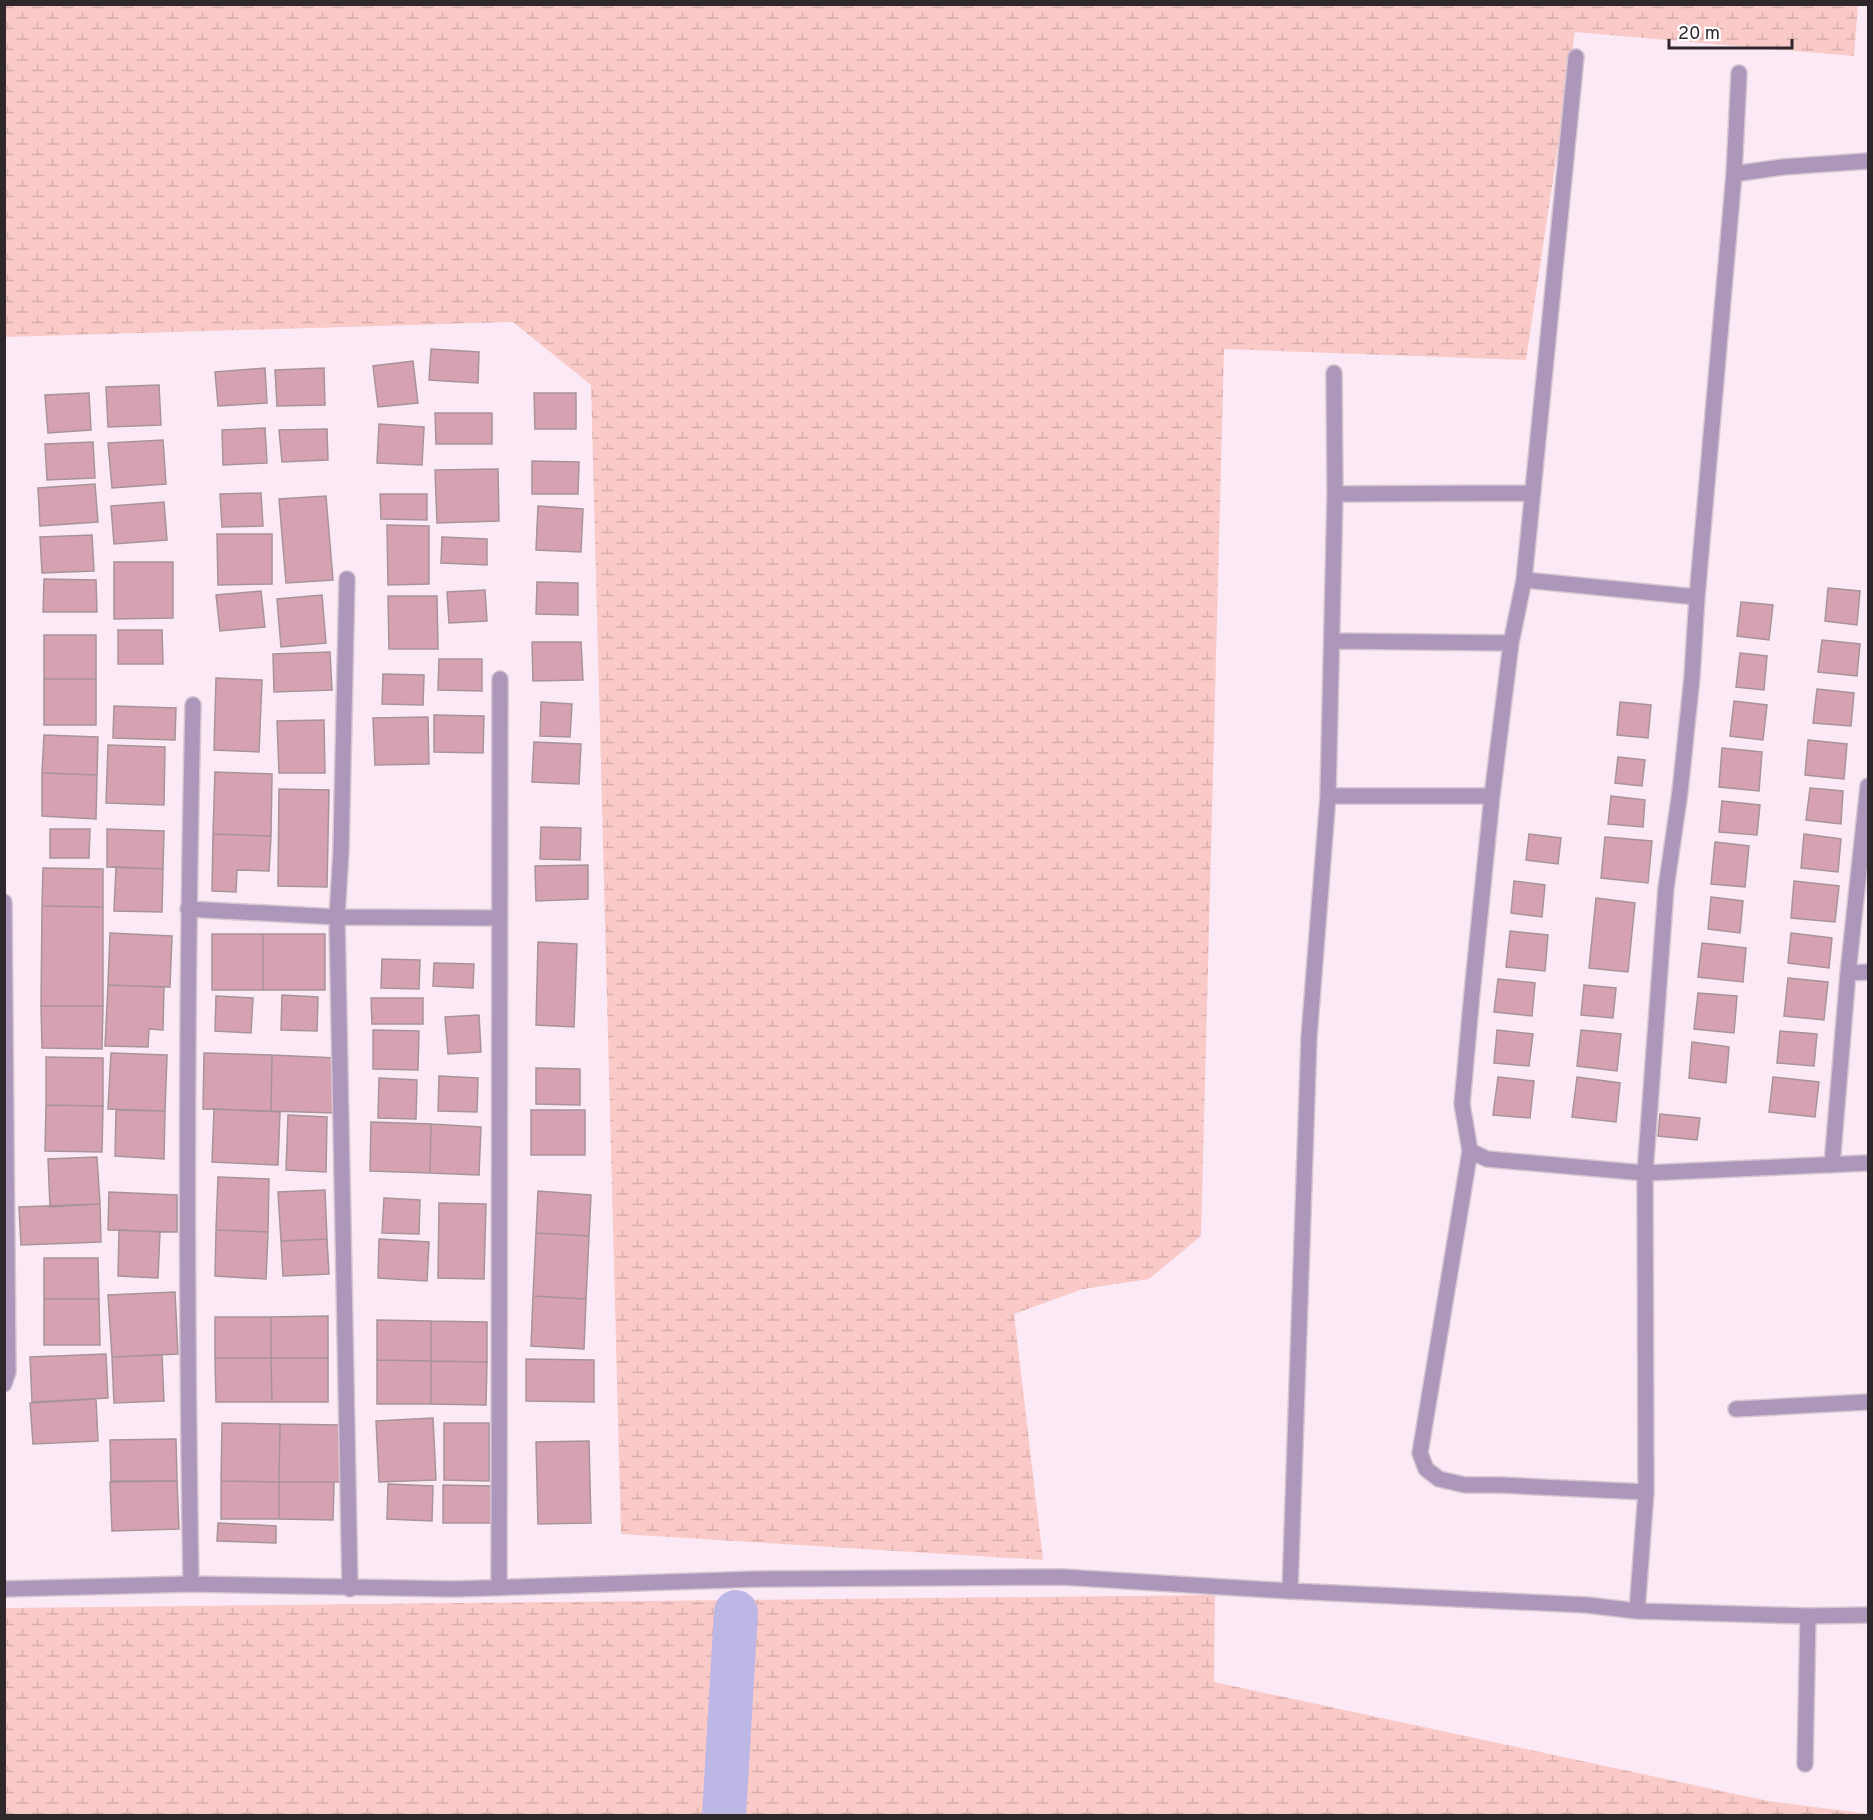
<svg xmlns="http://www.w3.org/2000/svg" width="1873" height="1820" font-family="Overpass,sans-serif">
<defs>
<pattern id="wetland-marsh" width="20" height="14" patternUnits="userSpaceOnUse" patternTransform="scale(1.5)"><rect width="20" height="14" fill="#facac8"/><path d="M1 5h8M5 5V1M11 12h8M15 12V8" fill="none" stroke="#d7aeac"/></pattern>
</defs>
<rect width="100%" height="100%" fill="#fbe9f6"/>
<path fill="url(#wetland-marsh)" d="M 4,5 L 1858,5 L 1854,56 L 1575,32 L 1526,360 L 1224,349 L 1201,1236 L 1149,1279 L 1083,1289 L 1014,1314 L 1043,1560 L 621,1534 L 591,385 L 513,322 L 5,337 Z
M 1215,1595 L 1214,1682 L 1768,1801 L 1868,1814 L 1868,1815 L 5,1815 L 5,1608 Z"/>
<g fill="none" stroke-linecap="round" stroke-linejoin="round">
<path stroke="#bdb7e5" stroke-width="44" d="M 724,1816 L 736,1612"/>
</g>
<path fill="#d6a2b2" stroke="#a89399" stroke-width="1.5" d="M 431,349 L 479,352 L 478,383 L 429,380 Z
M 413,361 L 418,403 L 378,407 L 373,366 Z
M 265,368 L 267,403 L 218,406 L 215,372 Z
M 324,368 L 325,405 L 277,406 L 275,370 Z
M 159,385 L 161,425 L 108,427 L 106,387 Z
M 89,393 L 91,430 L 48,433 L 45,395 Z
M 534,393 L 576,393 L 576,429 L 535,429 Z
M 435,413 L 492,413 L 492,444 L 436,444 Z
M 379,424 L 424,427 L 422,465 L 377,463 Z
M 265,428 L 267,463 L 223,465 L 222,430 Z
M 327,429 L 328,460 L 282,462 L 279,430 Z
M 163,440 L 166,484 L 112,488 L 108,443 Z
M 93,442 L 95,478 L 47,480 L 45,444 Z
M 532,461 L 579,462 L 578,494 L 532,494 Z
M 498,469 L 499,521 L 437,523 L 435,470 Z
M 95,484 L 98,522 L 40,526 L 38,488 Z
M 261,493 L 263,526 L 222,527 L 220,494 Z
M 380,494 L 427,494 L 427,520 L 381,519 Z
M 326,496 L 333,580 L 286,583 L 279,499 Z
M 164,502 L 167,540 L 114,544 L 111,506 Z
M 538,506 L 583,509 L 581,552 L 536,550 Z
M 387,525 L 429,526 L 429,584 L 388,585 Z
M 217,534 L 272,534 L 272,584 L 218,585 Z
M 92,535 L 94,571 L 42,573 L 40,537 Z
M 442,537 L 487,539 L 487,565 L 441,563 Z
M 114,562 L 173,562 L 173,618 L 114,619 Z
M 44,579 L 96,580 L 97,612 L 43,612 Z
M 537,582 L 578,583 L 578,615 L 536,614 Z
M 1828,588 L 1860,591 L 1857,625 L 1825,621 Z
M 485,590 L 487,621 L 449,623 L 447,592 Z
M 261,591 L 265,627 L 220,631 L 216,595 Z
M 322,595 L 326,643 L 281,647 L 277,599 Z
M 388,596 L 437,596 L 438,649 L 389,649 Z
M 1741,602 L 1773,605 L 1769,640 L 1737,636 Z
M 118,630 L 162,630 L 163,664 L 118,664 Z
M 44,635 L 96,635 L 96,679 L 44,679 Z
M 1822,640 L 1860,644 L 1857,676 L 1818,672 Z
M 532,642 L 581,642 L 583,680 L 533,681 Z
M 330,652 L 332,690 L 274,692 L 273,654 Z
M 1740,653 L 1767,656 L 1764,690 L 1736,687 Z
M 439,659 L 482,659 L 482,691 L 438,690 Z
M 383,674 L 424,675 L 423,705 L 382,704 Z
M 216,678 L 262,680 L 259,752 L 214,750 Z
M 44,679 L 96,679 L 96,725 L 44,725 Z
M 1817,689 L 1854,693 L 1851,726 L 1813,723 Z
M 1734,701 L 1767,705 L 1763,740 L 1730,736 Z
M 541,702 L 572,704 L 570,737 L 540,736 Z
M 1620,702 L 1651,705 L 1648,738 L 1617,735 Z
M 114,706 L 176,708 L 175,740 L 113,738 Z
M 434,715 L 484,716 L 483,753 L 434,752 Z
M 428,717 L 429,764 L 375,765 L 373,718 Z
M 324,720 L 325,773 L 279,773 L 277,721 Z
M 44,735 L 98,737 L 97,775 L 42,773 Z
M 1808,740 L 1847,744 L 1844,779 L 1805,775 Z
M 534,742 L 581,744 L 579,784 L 532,782 Z
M 108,745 L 165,747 L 164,805 L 106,803 Z
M 1722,748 L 1762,752 L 1759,791 L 1719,787 Z
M 1618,757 L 1645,760 L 1642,786 L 1615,783 Z
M 215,772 L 272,774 L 271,836 L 213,834 Z
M 42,773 L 97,775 L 96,819 L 42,816 Z
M 1810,788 L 1843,791 L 1841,824 L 1806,820 Z
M 279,789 L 329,790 L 327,887 L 278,886 Z
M 1611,796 L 1645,800 L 1643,827 L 1608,824 Z
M 1722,801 L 1760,805 L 1757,835 L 1719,832 Z
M 541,827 L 581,828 L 580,860 L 540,859 Z
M 50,829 L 90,829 L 89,858 L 50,858 Z
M 107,829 L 164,831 L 163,869 L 107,867 Z
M 213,834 L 271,836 L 269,871 L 237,870 L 236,892 L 212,891 Z
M 1529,834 L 1561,838 L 1558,864 L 1526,860 Z
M 1804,834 L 1841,839 L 1838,872 L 1801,868 Z
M 1605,837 L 1652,841 L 1648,883 L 1601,878 Z
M 1715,842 L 1749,846 L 1745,887 L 1711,884 Z
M 588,865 L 588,899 L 536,901 L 535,866 Z
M 116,867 L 163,869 L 162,912 L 114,911 Z
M 43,868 L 103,869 L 103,907 L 42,906 Z
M 1514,881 L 1545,885 L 1542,917 L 1511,913 Z
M 1794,881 L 1839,886 L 1835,922 L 1791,918 Z
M 1711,897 L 1743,901 L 1740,933 L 1708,929 Z
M 1596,898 L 1635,903 L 1628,972 L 1589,968 Z
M 42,906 L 103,907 L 103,1006 L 41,1006 Z
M 1510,931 L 1548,935 L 1545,971 L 1506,967 Z
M 110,933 L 172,936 L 170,987 L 108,985 Z
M 1791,933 L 1832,938 L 1829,968 L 1788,963 Z
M 212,934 L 263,934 L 263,990 L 212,990 Z
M 263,934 L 325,934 L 325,990 L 263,990 Z
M 538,942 L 577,944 L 574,1027 L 536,1025 Z
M 1702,943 L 1746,948 L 1743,982 L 1698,977 Z
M 382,959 L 420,960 L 419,989 L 381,988 Z
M 434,963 L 474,964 L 473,988 L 433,986 Z
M 1788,978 L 1828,982 L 1824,1020 L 1784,1016 Z
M 1498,979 L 1535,983 L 1532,1016 L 1494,1012 Z
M 108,985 L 164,987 L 163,1030 L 149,1029 L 148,1047 L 105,1046 Z
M 1584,985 L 1616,988 L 1613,1018 L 1581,1015 Z
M 1698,993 L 1737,996 L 1734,1033 L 1694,1029 Z
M 282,995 L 318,997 L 317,1031 L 281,1030 Z
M 216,996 L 253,998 L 251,1033 L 215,1031 Z
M 371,998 L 423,998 L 423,1024 L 372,1024 Z
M 41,1006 L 103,1006 L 102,1049 L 42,1048 Z
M 479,1015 L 481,1052 L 448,1054 L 445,1017 Z
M 373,1030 L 419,1031 L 418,1070 L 373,1069 Z
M 1497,1030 L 1533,1034 L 1529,1066 L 1494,1063 Z
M 1581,1030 L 1621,1034 L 1617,1071 L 1577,1066 Z
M 1780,1031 L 1817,1034 L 1814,1066 L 1777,1063 Z
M 1692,1042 L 1729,1047 L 1726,1083 L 1689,1078 Z
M 111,1053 L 167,1055 L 165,1111 L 108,1109 Z
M 204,1053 L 272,1055 L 271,1111 L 203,1109 Z
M 272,1055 L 336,1058 L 334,1113 L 271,1111 Z
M 46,1057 L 103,1058 L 103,1106 L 46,1105 Z
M 536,1068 L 580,1069 L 580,1105 L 536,1104 Z
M 439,1076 L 478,1078 L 477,1112 L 438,1111 Z
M 1498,1077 L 1534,1081 L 1530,1118 L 1493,1115 Z
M 1577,1077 L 1620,1083 L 1616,1122 L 1572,1117 Z
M 1773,1077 L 1819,1082 L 1815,1117 L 1769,1112 Z
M 379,1078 L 417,1080 L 416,1119 L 378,1118 Z
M 46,1105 L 103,1106 L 102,1152 L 45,1151 Z
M 214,1109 L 280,1112 L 278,1165 L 212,1162 Z
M 116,1110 L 165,1111 L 164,1159 L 115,1156 Z
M 531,1110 L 585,1110 L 585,1155 L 531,1155 Z
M 1660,1114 L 1700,1118 L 1697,1140 L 1658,1136 Z
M 288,1115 L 327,1117 L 326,1172 L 286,1170 Z
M 371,1122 L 431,1124 L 430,1173 L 370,1171 Z
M 431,1124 L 481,1127 L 479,1175 L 430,1173 Z
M 97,1157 L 100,1204 L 50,1207 L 48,1159 Z
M 218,1177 L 269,1179 L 268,1232 L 216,1230 Z
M 325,1190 L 327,1239 L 281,1241 L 278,1192 Z
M 538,1191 L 591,1195 L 589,1236 L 536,1233 Z
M 109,1192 L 177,1195 L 177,1232 L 108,1230 Z
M 384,1198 L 420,1200 L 419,1234 L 382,1233 Z
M 439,1203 L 486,1204 L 484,1279 L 438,1278 Z
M 100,1204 L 101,1242 L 21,1245 L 19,1207 Z
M 119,1230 L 160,1232 L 158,1278 L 118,1276 Z
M 216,1230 L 268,1232 L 266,1279 L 215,1276 Z
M 536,1233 L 589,1236 L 586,1299 L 533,1296 Z
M 327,1239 L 329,1274 L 283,1276 L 281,1241 Z
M 379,1239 L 429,1242 L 427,1281 L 378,1278 Z
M 44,1258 L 98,1258 L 99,1299 L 44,1299 Z
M 175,1292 L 178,1354 L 112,1357 L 108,1295 Z
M 533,1296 L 586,1299 L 584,1349 L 531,1346 Z
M 44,1299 L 99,1299 L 100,1345 L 44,1345 Z
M 328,1316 L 328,1358 L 271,1358 L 271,1317 Z
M 215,1317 L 271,1317 L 271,1358 L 215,1358 Z
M 377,1320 L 431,1321 L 431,1361 L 377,1360 Z
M 431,1321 L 487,1322 L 487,1362 L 431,1361 Z
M 106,1354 L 108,1398 L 32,1402 L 30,1357 Z
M 162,1355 L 164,1401 L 114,1403 L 112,1357 Z
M 215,1358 L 271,1358 L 272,1402 L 216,1402 Z
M 271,1358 L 328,1358 L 328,1402 L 272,1402 Z
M 526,1359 L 594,1360 L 594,1402 L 526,1401 Z
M 377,1360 L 431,1361 L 431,1404 L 377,1404 Z
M 431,1361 L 487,1362 L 486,1405 L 431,1404 Z
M 96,1399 L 98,1441 L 33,1444 L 30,1403 Z
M 433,1418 L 436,1480 L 379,1482 L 376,1421 Z
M 222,1423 L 280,1424 L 279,1482 L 221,1481 Z
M 444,1423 L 489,1423 L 489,1481 L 444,1480 Z
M 280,1424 L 341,1425 L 341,1482 L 279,1482 Z
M 176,1439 L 177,1481 L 111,1481 L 110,1440 Z
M 589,1441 L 591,1523 L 538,1524 L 536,1442 Z
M 177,1481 L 179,1529 L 112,1531 L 110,1482 Z
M 221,1481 L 279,1482 L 279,1519 L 221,1519 Z
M 279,1482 L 334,1482 L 333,1520 L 279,1519 Z
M 388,1484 L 433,1486 L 432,1521 L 387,1519 Z
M 443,1485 L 492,1486 L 491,1523 L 443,1523 Z
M 218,1523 L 276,1526 L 276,1543 L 217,1541 Z"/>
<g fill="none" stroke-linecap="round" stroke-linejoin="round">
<defs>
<path id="street" d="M 1576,57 L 1524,580 L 1511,643 L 1492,796 L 1472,993 L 1462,1104 L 1470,1151 L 1420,1453 L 1426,1469 L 1439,1479 L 1465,1485 L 1500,1485 L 1646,1492
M 1734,174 L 1783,167 L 1868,161
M 1335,494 L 1533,493
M 347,579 L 341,851 L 337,917 L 350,1589
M 1524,580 L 1697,597
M 1333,641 L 1511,643
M 1328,796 L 1492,796
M 4,902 L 8,1372 L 4,1384
M 188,909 L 337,917 L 499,918
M 1848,973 L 1868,972
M 1470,1151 L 1487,1159 L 1645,1173 L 1868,1163
M 1832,1165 L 1848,973 L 1868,786
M 1736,1409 L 1868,1402
M 191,1584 C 186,1291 186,998 193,705
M 499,1588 L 500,679
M 4,1589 L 191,1584 L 454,1589 L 759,1579 L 1062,1577 L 1290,1591 L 1587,1605 L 1637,1611 L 1808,1616 L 1868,1615
M 1290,1591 L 1309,1037 L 1328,796 L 1335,494 L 1334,373
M 1637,1611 L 1646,1492 L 1645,1173 L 1666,888 L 1680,792 L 1692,677 L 1697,597 L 1734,174 L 1739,73
M 1805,1764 L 1808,1616"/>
</defs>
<use href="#street" stroke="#d6c6d2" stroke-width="18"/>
<use href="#street" stroke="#ac96b9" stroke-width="15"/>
</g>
<rect width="1873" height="1820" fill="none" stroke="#2e272c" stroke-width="12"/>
<path d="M1669 39v9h123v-9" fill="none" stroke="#2e272c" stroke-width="3"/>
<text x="1678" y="39" font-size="18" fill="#2e272c" stroke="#fffbfd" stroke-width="4.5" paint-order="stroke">20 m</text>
</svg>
